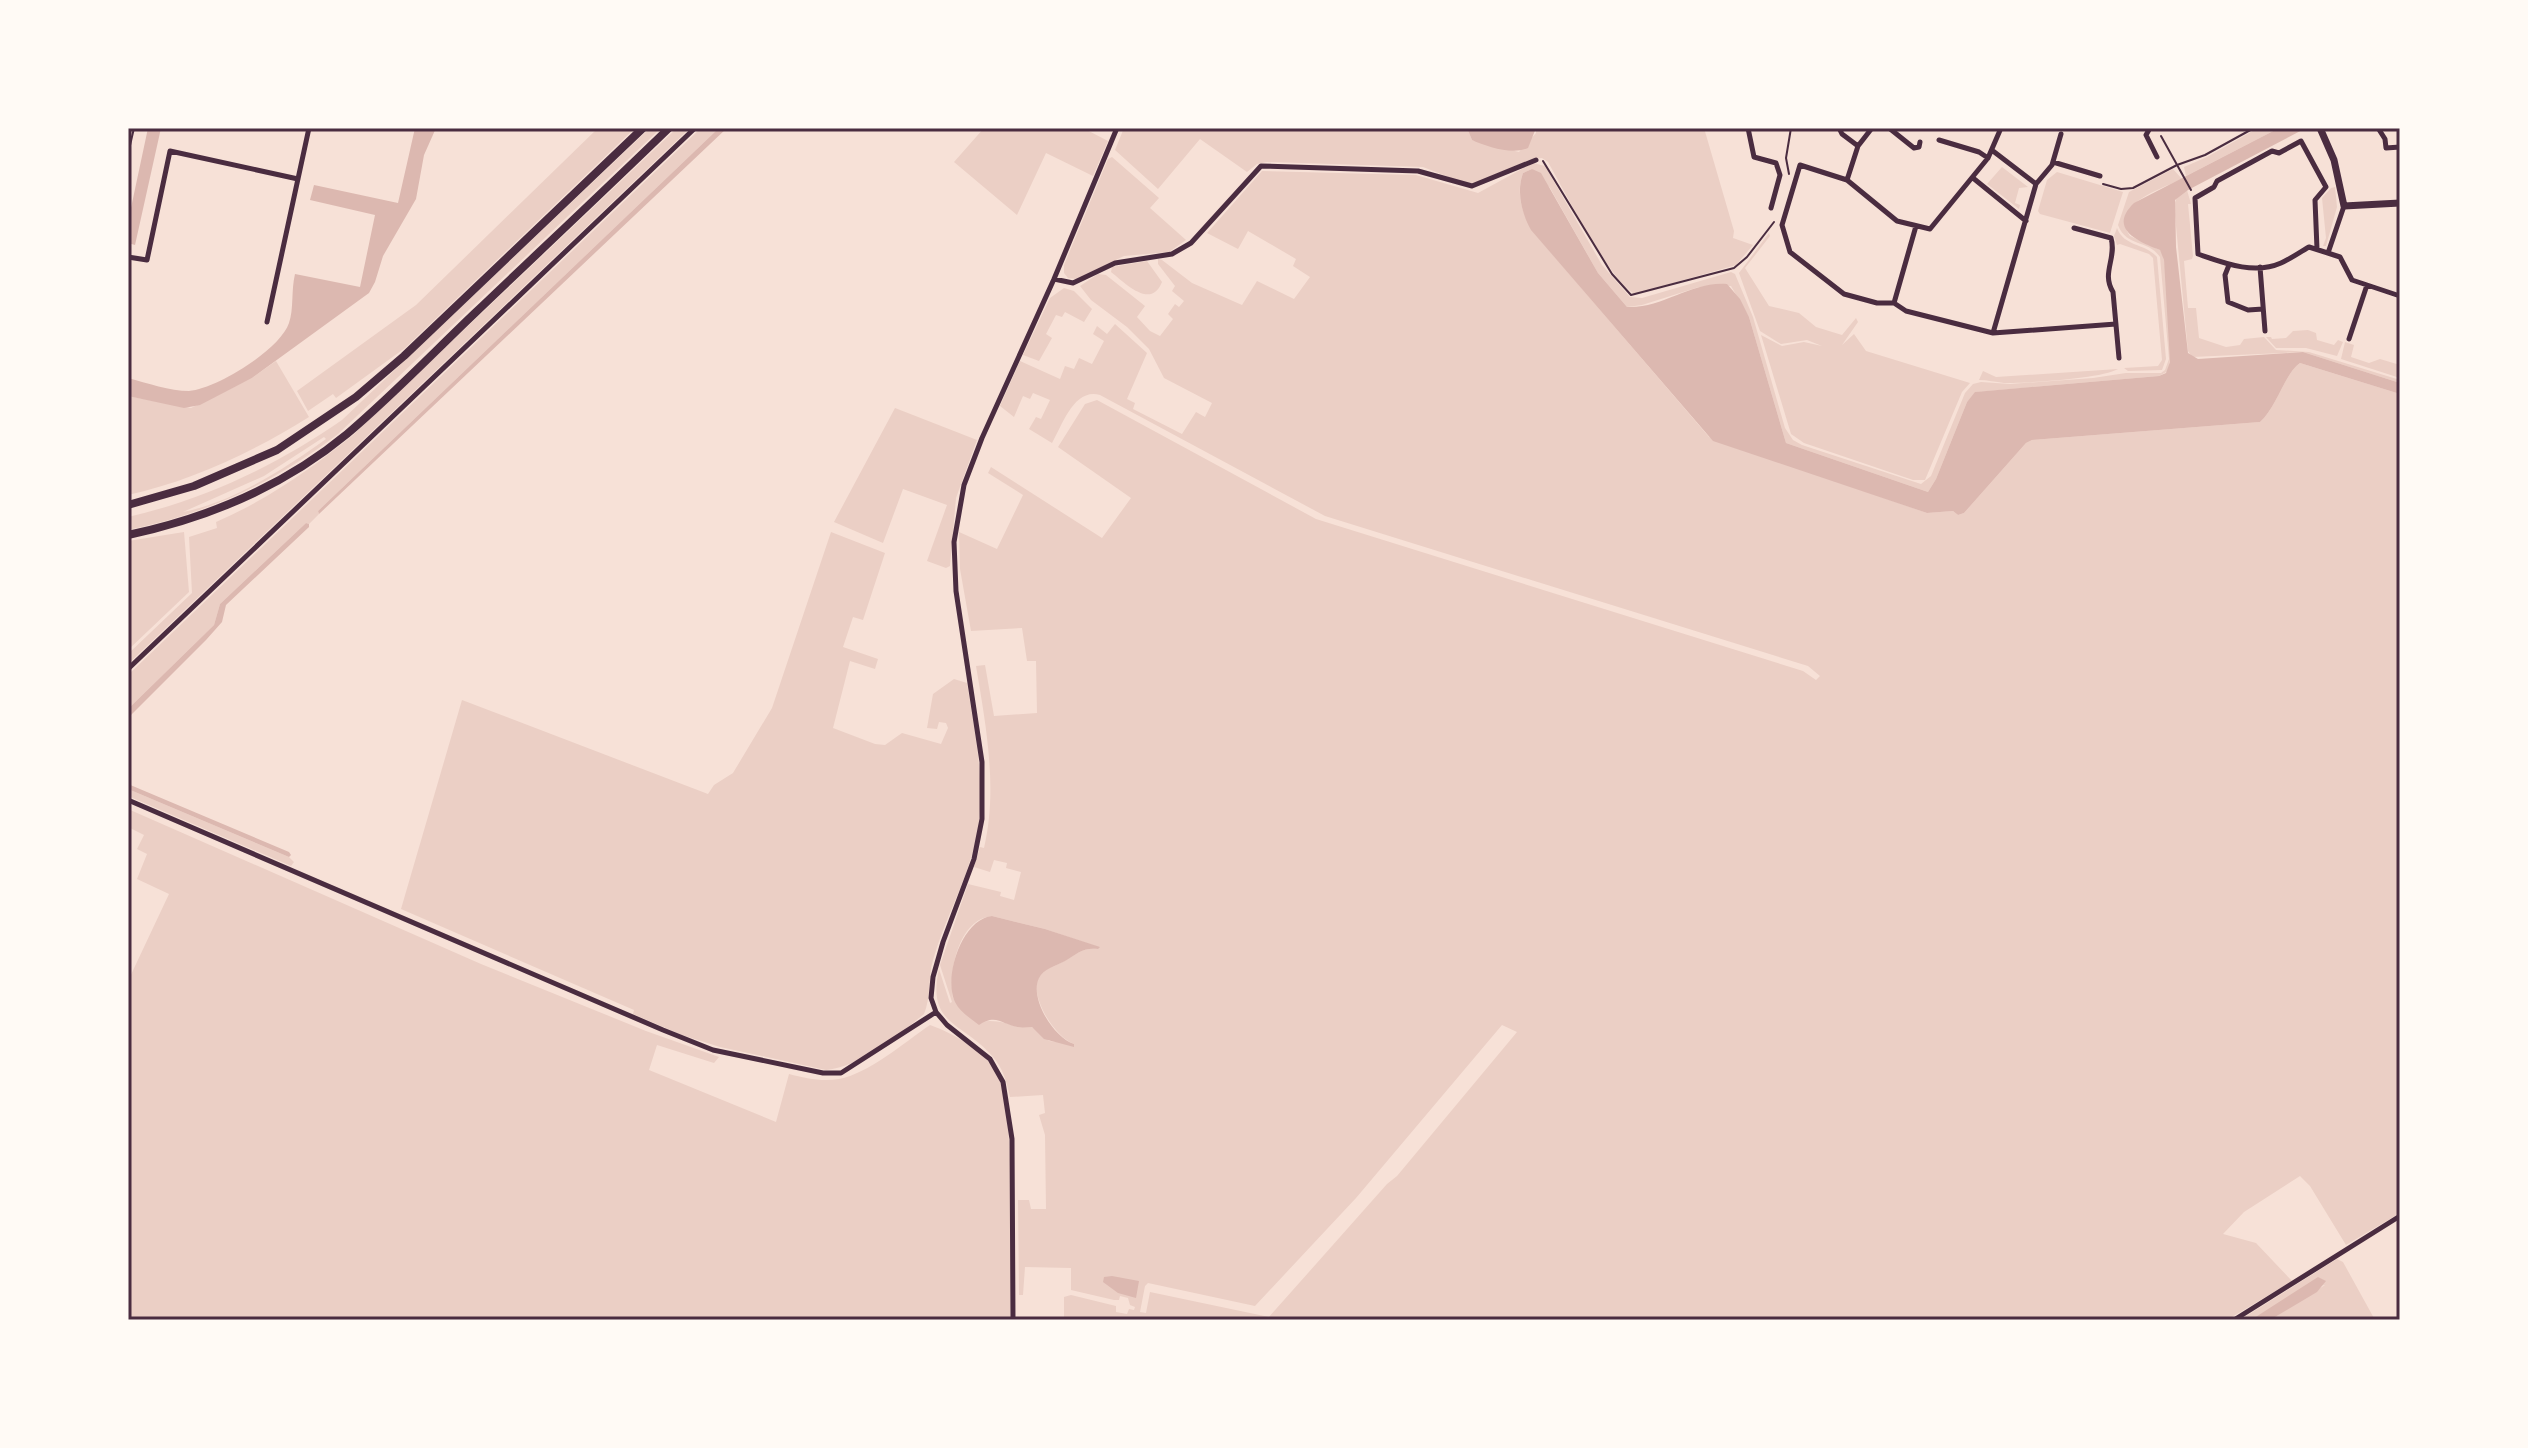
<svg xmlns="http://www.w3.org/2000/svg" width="2528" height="1448" font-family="Cabin,sans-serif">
<rect width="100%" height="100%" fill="#f7e1d7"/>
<path fill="#ebcfc5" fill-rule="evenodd" d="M 598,128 L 635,128 L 405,348 L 336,398 L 333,394 L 308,411 L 297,391 L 416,305 Z
M 650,128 L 661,128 L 338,434 C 276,482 206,514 128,530 L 128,517 C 206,499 277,465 342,420 ZM 324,437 L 326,439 C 284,469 234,502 183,512 L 264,476 Z
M 677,128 L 690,128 L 128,664 L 128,654 L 192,593 L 189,537 L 217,528 L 216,522 C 265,501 311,469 352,436 Z
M 701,128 L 719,128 L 318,511 L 319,514 L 309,524 L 306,523 L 220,604 L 214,625 L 128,709 L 128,675 Z
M 984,128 L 1083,128 L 1108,141 L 1093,176 L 1046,153 L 1017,215 L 954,162 Z
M 1124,128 L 1467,128 L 1472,140 L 1519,152 L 1536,133 L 1536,128 L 1704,128 L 1734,231 L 1733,238 L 1753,245 L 1736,265 L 1635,294 C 1610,282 1564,190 1548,162 L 1542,158 L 1532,159 L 1475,183 L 1464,183 L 1423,167 L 1267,162 L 1257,164 L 1247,172 L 1200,139 L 1158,189 L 1115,150 Z
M 2258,128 L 2279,128 L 2186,176 L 2184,167 L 2207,157 Z
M 1112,157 L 1159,198 L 1150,208 L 1186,240 L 1169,252 L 1124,256 L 1076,279 L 1068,278 L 1064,273 L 1064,265 L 1108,159 Z
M 1533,163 L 1545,166 L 1602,265 L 1630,297 L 1642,298 L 1731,272 L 1735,274 L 1753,317 L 1785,428 L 1793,440 L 1802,445 L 1921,484 L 1931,476 L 1965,393 L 1973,384 L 1981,382 L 2010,384 L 2093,378 L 2126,373 L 2161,373 L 2165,370 L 2169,359 L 2160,257 C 2148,239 2127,248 2118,225 L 2129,192 L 2173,169 L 2182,179 C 2161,189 2108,205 2130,236 L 2160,250 L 2163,255 C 2168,280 2175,347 2168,371 L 2159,376 L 1976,392 L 1967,402 L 1936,479 L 1928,492 L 1786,443 L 1749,317 L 1731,286 L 1699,287 L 1642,305 L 1627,307 L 1598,273 L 1550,188 L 1532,169 L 1523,173 C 1515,194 1523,217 1535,234 L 1709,437 L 1927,513 L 1953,511 L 1958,515 L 1964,513 L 2026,443 L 2032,440 L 2260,422 C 2277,407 2285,373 2300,363 L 2400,394 L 2400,1213 L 2346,1245 L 2310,1186 L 2300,1176 L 2244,1212 L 2223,1234 L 2256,1243 L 2292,1281 L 2227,1320 L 1064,1320 L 1064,1297 L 1071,1295 L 1116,1306 L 1116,1312 L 1127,1314 L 1129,1309 L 1134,1310 L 1135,1307 L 1130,1305 L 1128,1298 L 1120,1296 L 1119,1300 L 1114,1300 L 1071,1290 L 1071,1268 L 1025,1267 L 1023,1295 L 1019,1295 L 1018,1200 L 1029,1200 L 1031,1209 L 1046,1209 L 1045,1135 L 1039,1115 L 1045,1113 L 1043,1095 L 1010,1097 C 1007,1083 1003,1068 993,1057 C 964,1022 926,1026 939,969 L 950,1003 L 952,1002 L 940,965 L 968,884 L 1001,892 L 1000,896 L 1014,900 L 1021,872 L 1006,868 L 1007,863 L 994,860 L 990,872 L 974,867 L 980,847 L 984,848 C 998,790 986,725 976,666 L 985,665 L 994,716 L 1037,713 L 1036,661 L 1027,661 L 1022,628 L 971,631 L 960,569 L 959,532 L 997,549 L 1023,495 L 988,473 L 991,467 L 1102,538 L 1131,498 L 1058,447 L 1085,404 L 1097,400 L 1316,519 L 1803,671 L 1816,680 L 1820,676 L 1808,666 L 1325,516 L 1100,395 C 1074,388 1063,424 1052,443 L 1029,429 L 1036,417 L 1041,419 L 1050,400 L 1033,393 L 1030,399 L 1023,396 L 1014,417 L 1000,406 L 1020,361 L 1060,379 L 1065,366 L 1074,369 L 1079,358 L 1092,364 L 1104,341 L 1093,334 L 1097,326 L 1107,334 L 1115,324 L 1147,353 L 1127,399 L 1135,403 L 1133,409 L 1182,434 L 1196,412 L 1205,417 L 1212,403 L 1164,378 L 1149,349 L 1127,327 L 1091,300 L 1080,286 L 1098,274 L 1106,275 L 1145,306 L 1137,317 L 1150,331 L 1160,336 L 1173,319 L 1168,314 L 1175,304 L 1179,307 L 1184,301 L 1172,291 L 1175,286 L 1158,264 L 1158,259 L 1162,260 L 1192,283 L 1242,305 L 1257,281 L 1294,299 L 1310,277 L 1293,266 L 1296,259 L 1248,231 L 1238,249 L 1207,233 L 1262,171 L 1416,175 L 1478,193 ZM 992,916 L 1045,929 L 1098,947 L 1098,949 C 1083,947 1077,954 1064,961 C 1058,965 1047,968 1042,973 C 1024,990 1055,1038 1074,1044 L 1049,1041 L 1032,1027 C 1013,1028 1000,1018 981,1022 L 953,998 C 948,971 959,919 992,916 ZM 1502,1025 L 1517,1032 L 1397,1176 L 1387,1184 L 1269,1317 L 1150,1292 L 1146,1313 L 1140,1312 L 1145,1286 L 1148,1283 L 1255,1306 L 1356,1198 Z
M 2002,167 L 2028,187 L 2019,188 L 2015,203 L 2020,205 L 2019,209 L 1987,184 Z
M 2057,172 L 2123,192 L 2110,233 L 2040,214 L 2038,211 L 2047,180 Z
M 2335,187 L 2337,207 L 2326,246 L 2323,246 L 2326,238 L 2322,198 L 2331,188 Z
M 2187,190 L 2191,204 L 2188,204 L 2193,256 L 2192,259 L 2184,261 L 2188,308 L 2196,308 L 2199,338 L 2226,347 L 2240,345 L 2244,339 L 2264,337 L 2276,350 L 2309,352 L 2400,380 L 2400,383 L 2303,352 L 2192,357 L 2188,351 L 2174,205 L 2177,197 Z
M 2117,228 C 2124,247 2145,243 2157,257 L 2166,359 L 2162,370 L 2128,371 L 2124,368 L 2158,366 L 2162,360 L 2153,258 L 2149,254 L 2120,244 L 2117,245 L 2114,236 Z
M 1769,233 L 1770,236 L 1745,268 L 1769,306 L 1799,313 L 1816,327 L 1842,335 L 1856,318 L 1858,322 L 1842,345 L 1854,334 L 1866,351 L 1970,383 L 1962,392 L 1925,480 L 1913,480 L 1804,443 L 1791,434 L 1761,335 L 1782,346 L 1804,342 L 1822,346 L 1807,340 L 1781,344 L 1760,331 L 1739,273 Z
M 1147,261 L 1162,282 C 1151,310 1125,283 1111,272 L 1112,267 Z
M 1064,288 L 1074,291 L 1092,309 L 1084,322 L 1065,312 L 1062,317 L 1056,315 L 1046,334 L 1052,338 L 1039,361 L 1023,355 L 1050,298 Z
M 2308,330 L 2316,333 L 2317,340 L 2334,345 L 2338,340 L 2343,342 L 2337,356 L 2306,348 L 2276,348 L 2266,337 L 2271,337 L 2272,339 L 2286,338 L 2293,331 Z
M 2345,342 L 2354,345 L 2351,357 L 2369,363 L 2380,359 L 2400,365 L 2400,378 L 2341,359 Z
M 276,361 L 309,417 C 253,452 192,481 128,495 L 128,396 L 191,408 L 252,378 Z
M 2118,369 C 2101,379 2026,383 2004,383 C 1996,382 1987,380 1979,380 L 1983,371 L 1996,377 Z
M 895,408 L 977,440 L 956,498 L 950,566 L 946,568 L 927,561 L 947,505 L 903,489 L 883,543 L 834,522 Z
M 184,532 L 189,592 L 128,650 L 128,541 Z
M 831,532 L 885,553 L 863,620 L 853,617 L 843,647 L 878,659 L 875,669 L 850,661 L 833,728 L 875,744 L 885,745 L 902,733 L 941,744 L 948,728 L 946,723 L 939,722 L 937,729 L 927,728 L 933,694 L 954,679 L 967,683 C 975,735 988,792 975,843 C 966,883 944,920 933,960 C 928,977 931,998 924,1014 C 896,1037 862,1066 826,1070 L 720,1047 L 682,1035 L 633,1014 L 634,1010 L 401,909 L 462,700 L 708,794 L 714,785 L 733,773 L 772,708 Z
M 128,789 L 289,857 L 294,862 L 291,866 L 128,796 Z
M 128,809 L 481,964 L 646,1031 L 719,1057 L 714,1063 L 657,1045 L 649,1070 L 776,1122 L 789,1074 C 805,1078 822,1082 839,1079 C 868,1074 905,1042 930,1025 C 954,1034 980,1048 995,1070 C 1017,1101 1011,1274 1010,1320 L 128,1320 L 128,981 L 169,894 L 137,879 L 147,854 L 137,849 L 144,835 L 128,827 Z
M 2337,1259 L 2343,1262 L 2375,1320 L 2270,1320 L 2325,1285 L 2303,1289 L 2251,1320 L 2240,1320 Z"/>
<path fill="#dcb8b0" d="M 148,128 L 161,128 L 135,245 L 128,243 L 128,222 Z
M 415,128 L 436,128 L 424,155 L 416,199 L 383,256 L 375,282 L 369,293 L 252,378 L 200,405 L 184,408 L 128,396 L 128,378 C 147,383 170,391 189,391 C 216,389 280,350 289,323 C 294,309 291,290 295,274 L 360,287 L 375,215 L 310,200 L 314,185 L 398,203 Z
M 719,128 L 727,128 L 319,514 L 318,511 Z
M 1467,128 L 1536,128 L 1528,148 C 1513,155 1487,147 1472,140 Z
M 2279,128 L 2306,128 L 2188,190 L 2175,200 L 2176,247 L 2188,353 L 2198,359 L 2303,352 L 2400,383 L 2400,394 L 2300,363 C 2285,373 2277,407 2260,422 L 2032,440 L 2026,443 L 1964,513 L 1958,515 L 1953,511 L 1927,513 L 1713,441 L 1531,230 C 1522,214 1516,192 1523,173 L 1532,169 L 1541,173 L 1598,273 L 1627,307 C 1662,309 1691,281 1727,284 L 1740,299 L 1749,317 L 1786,443 L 1928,492 L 1936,479 L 1967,402 L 1975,392 L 2159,376 L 2166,373 L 2170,362 L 2164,260 L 2160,250 C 2139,242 2107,229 2134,203 Z
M 306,523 L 309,524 L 309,527 L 226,605 L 222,622 L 206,640 L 128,718 L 128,709 L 214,625 L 220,604 Z
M 128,784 L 289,852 L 291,855 L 289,857 L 128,789 Z
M 992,916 L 1045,929 L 1100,947 L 1098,949 C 1083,947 1077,954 1065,961 C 1056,966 1043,969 1039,978 C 1029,998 1054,1038 1074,1044 L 1074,1047 L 1044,1039 L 1032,1027 C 1027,1027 1023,1028 1018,1027 C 1003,1025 996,1013 979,1025 C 970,1018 960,1012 955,1002 C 943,977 962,919 992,916 Z
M 1112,1276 L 1139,1281 L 1136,1298 L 1118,1293 L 1103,1282 L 1104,1277 Z
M 2318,1277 L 2326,1281 L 2317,1292 L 2270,1320 L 2251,1320 Z"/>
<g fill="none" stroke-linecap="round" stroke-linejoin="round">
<path stroke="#4a2c40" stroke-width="2" d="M 2161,136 L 2191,190
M 128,154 L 134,128
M 1543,161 L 1612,274 L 1631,295 L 1734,268 L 1747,257 L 1774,222
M 1789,174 L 1786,158 L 1791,128
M 2103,184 L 2121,189 L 2133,188 L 2177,165 L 2205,155 L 2254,128"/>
<path stroke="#4a2c40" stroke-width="5" d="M 1748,128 L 1754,157 L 1776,163 L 1780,175 L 1771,208
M 1839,128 L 1842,134 L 1858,146
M 1889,128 L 1914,148 L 1919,147 L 1920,142
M 2001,128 L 1988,158 L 1930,229 L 1897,221 L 1847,180 L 1800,165 L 1782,225 L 1790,252 L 1844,294 L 1877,303 L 1894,303 L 1906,311 L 1993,333 L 2116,324
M 2150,128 L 2146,135 L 2157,157
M 2156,128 L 2160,128
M 2378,128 L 2385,139 L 2386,148 L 2400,147
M 1939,140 L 1979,152 L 1988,158
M 1993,151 L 2036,184 L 1993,333
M 2053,162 L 2100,176
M 1973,178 L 2026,221
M 1847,180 L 1858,146 L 1872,128
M 2036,184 L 2052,165 L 2061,134
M 2074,228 L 2111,238 C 2117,258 2101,273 2113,292 L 2119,358
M 2317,249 L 2315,200 L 2326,187 L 2301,141 L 2279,153 L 2272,151 L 2217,181 L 2214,187 L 2195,198 L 2198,254 C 2224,263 2254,275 2281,263 C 2290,259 2300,252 2309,247 L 2340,257 L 2352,280 L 2400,296
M 2328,253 L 2344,206
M 128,257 L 147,260 L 170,151 L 298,179
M 2229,265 L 2225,275 L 2228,302 L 2248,310 L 2263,309
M 2260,267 L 2265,331
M 1054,279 L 1073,283 L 1115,263 L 1172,254 L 1191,243 L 1261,166 L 1418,171 L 1472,186 L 1536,160
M 1894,303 L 1916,226
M 267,322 L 309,128
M 2349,339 L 2367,285
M 128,669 L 695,128
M 128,800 L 663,1030 L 713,1050 L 823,1073 L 841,1073 L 936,1012
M 1013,1320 L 1012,1139 L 1003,1082 L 990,1059 L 947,1025 L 936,1012 L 931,998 L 933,977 L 943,942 L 974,859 L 982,819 L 982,762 L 956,591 L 954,542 L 964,485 L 982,438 L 1054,279 L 1117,128
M 2234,1320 L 2400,1216"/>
<path stroke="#4a2c40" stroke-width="7" d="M 2320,128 L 2334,160 L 2344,206 L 2400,203"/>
<path stroke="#4a2c40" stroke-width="8" d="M 128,505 L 194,486 L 277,450 L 356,397 L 404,356 L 643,128
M 128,535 C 208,518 284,486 347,434 C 392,396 433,353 475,313 C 540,251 605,190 669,128"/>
</g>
<rect width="2528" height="1448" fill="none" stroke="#fffaf5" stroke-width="260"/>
<rect x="130" y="130" width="2268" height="1188" fill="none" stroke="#4a2c40" stroke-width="3"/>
</svg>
